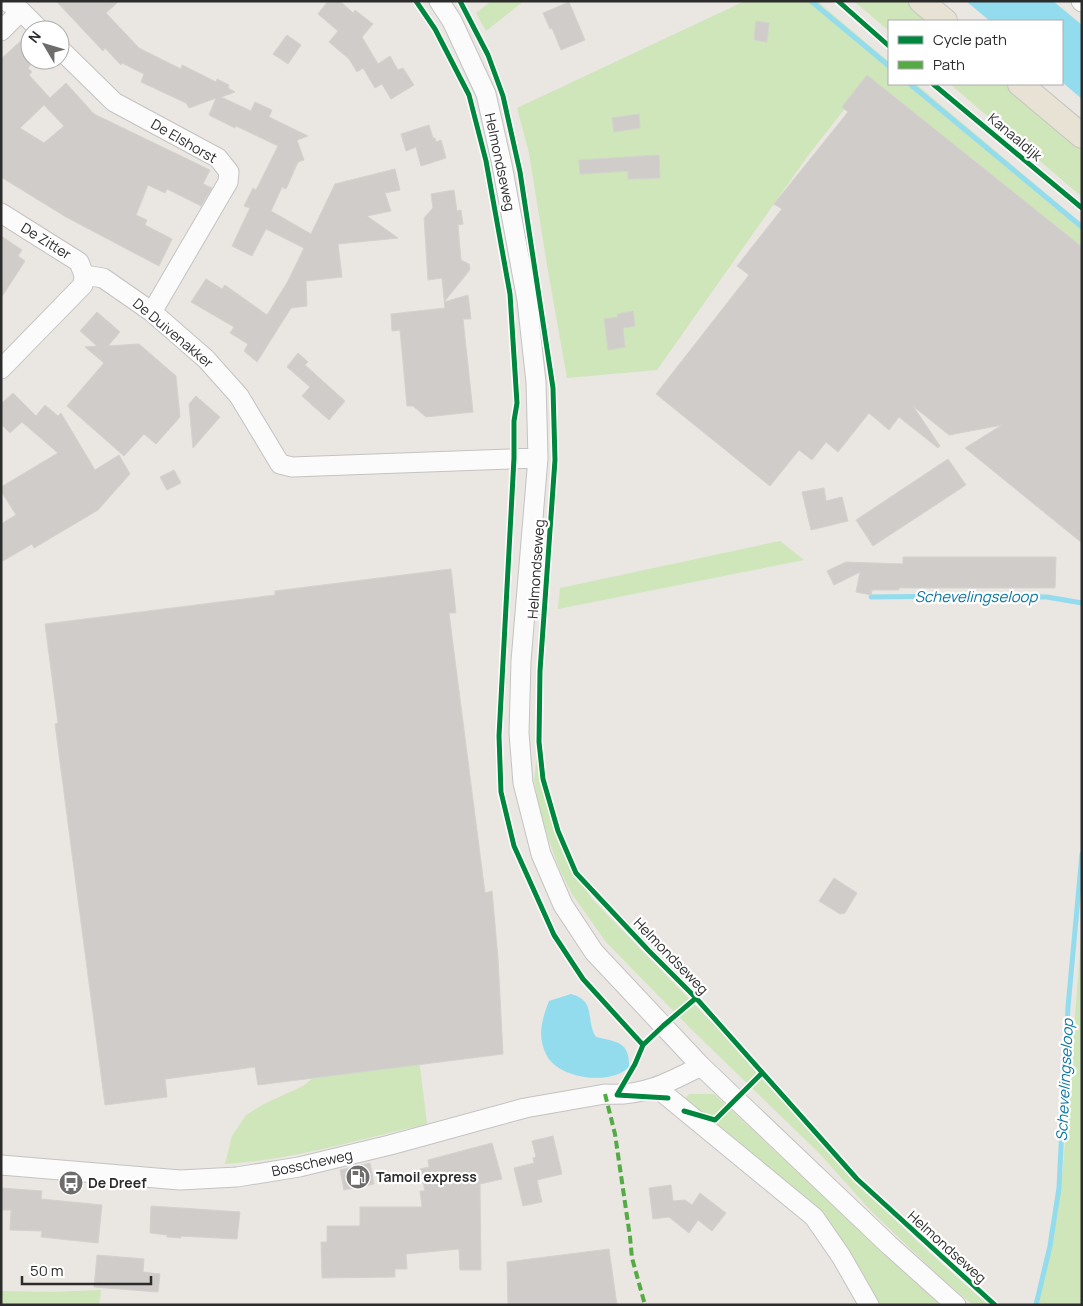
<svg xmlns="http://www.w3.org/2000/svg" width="1083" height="1306" font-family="Manrope,sans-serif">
<rect width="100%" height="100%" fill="#eae6e2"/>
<path fill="#cee6b9" d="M 491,1 L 524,1 L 486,31 L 476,13 Z
M 745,1 L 817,1 L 889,62 L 889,84 L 916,84 L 1082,224 L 1082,252 L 868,79 L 807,157 L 657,370 L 567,378 L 547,265 L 529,153 L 517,108 Z
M 854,1 L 907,1 L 931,21 L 889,21 L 889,31 Z
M 950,84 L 1005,84 L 1082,148 L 1082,197 Z
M 780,541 L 804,560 L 558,609 L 560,588 Z
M 537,758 L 566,856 L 592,899 L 730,1041 L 754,1070 L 864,1189 L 920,1244 L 988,1305 L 973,1305 L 942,1279 L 871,1211 L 819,1153 L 690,1028 L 606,942 L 572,894 L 559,868 L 547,835 L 539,806 L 534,780 Z
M 1082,927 L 1082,1305 L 1038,1305 L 1057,1218 L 1063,1167 Z
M 419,1058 L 427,1124 C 360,1139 294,1160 225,1164 L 232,1136 L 246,1115 L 264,1104 L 303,1086 L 321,1072 Z
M 689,1094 L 714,1094 L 940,1305 L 879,1305 C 872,1291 866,1277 857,1264 C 844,1245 826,1227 810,1210 C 771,1170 729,1135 684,1100 Z
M 101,1290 L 99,1305 L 1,1305 L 1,1291 L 51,1292 Z"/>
<path fill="#92dcee" d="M 966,1 L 1053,1 L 1082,25 L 1082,99 L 1062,82 L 1062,21 L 990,21 Z
M 571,994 C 597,1001 585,1020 596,1037 C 616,1042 630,1041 629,1067 C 611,1086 557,1079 546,1054 C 537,1036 542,1019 549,1001 Z"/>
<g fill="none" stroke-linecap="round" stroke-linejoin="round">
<path stroke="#92dcee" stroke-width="5" d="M 811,1 L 889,66
M 910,84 L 1082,227
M 871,597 L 961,596 L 1047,597 L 1082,603
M 1036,1305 L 1050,1246 L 1059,1188 L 1068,1007 L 1082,854"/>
</g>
<path fill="#cfccc9" stroke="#d5d2ce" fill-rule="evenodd" d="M 56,1 L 119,1 L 106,13 L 139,48 L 181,69 L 182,65 L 216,82 L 217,79 L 229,85 L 228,88 L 235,92 L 221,97 L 251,111 L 255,102 L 272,110 L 269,117 L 308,136 L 297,140 L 304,160 L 298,162 L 286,189 L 282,187 L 271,211 L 311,234 L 335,184 L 395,169 L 400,190 L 385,193 L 391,211 L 367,216 L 398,238 L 338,244 L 342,277 L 306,281 L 307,306 L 291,308 L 257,362 L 244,351 L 248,344 L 230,333 L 234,327 L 191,302 L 206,279 L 222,289 L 225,285 L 267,315 L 288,281 L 304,248 L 266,229 L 252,256 L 232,246 L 250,208 L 244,206 L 253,188 L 256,190 L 278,146 L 236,126 L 235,128 L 209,115 L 216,98 L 189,108 L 186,103 L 141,82 L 144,74 L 122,63 L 121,65 L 105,48 L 103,51 Z
M 328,1 L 340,1 L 353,13 L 355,10 L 373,24 L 362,37 L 378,64 L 390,56 L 398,70 L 403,68 L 414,85 L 391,99 L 382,84 L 375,88 L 363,68 L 357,72 L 349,59 L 329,42 L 338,31 L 318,14 Z
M 569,2 L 585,40 L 561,50 L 552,28 L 550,29 L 543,13 Z
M 756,21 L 769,23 L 767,42 L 754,40 Z
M 287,35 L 301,45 L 288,64 L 273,54 Z
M 24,38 L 30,45 L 30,66 L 28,68 L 32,72 L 29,75 L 50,98 L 66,83 L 94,114 L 210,170 L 203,184 L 212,188 L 201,206 L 167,189 L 165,193 L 148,185 L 136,215 L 147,220 L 145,225 L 172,239 L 159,266 L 66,217 L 1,177 L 1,59 ZM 44,105 L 64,126 L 44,143 L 20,128 Z
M 867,75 L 1082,247 L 1082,543 L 965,448 L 1002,425 L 949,435 L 913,406 L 940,446 L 938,448 L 899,417 L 889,430 L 869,413 L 838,452 L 826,442 L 812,460 L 799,450 L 770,486 L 656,394 L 749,275 L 737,266 L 782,209 L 774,204 L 848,112 L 842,107 Z
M 639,114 L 640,128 L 614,132 L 612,118 Z
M 429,125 L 433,138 L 435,138 L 436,142 L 441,140 L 446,158 L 421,166 L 416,147 L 406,151 L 401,134 Z
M 659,155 L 660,178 L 628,179 L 628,171 L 580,174 L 579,160 Z
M 454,190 L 457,211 L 461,210 L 463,224 L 458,225 L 461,260 L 469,264 L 470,268 L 469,271 L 444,302 L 468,295 L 471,319 L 463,319 L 473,412 L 426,417 L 413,406 L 407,406 L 400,330 L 392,331 L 391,314 L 445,308 L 442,278 L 428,280 L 424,218 L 433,208 L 431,194 Z
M 1,236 L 22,250 L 18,256 L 25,261 L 1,298 Z
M 633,311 L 635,326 L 623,328 L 625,347 L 608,350 L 604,319 L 618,317 L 617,314 Z
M 97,312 L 120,332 L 108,346 L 139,344 L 176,376 L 180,417 L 156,444 L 144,434 L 124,456 L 67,406 L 104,363 L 85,347 L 97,346 L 80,331 Z
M 298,353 L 308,362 L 305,365 L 345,401 L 329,420 L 302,396 L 310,387 L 287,367 Z
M 13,393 L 36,416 L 45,405 L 58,416 L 61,413 L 95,470 L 119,455 L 130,474 L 98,510 L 34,548 L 32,544 L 1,562 L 1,524 L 16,515 L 1,491 L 1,487 L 58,453 L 22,422 L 10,433 L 1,424 L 1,404 Z
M 196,396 L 220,417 L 193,448 L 189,404 Z
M 948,459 L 966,485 L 873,546 L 856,520 Z
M 174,470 L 181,483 L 167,490 L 160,477 Z
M 824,488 L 826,501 L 842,497 L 848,521 L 811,530 L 802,492 Z
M 903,557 L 1056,557 L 1055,588 L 899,588 L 899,590 L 872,590 L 871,595 L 856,592 L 860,572 L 834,585 L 827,571 L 846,562 L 903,564 Z
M 451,569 L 456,613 L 449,613 L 485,893 L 492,891 L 498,958 L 503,1054 L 258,1085 L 255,1067 L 165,1079 L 167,1097 L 105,1105 L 55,724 L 58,723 L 45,624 L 275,595 L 275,591 Z
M 834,878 L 857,893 L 845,913 L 840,914 L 819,901 Z
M 553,1136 L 562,1174 L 537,1180 L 542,1202 L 523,1206 L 514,1168 L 534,1163 L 533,1158 L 536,1157 L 532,1141 Z
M 492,1143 L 502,1179 L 480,1184 L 481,1270 L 460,1270 L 459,1249 L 406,1254 L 407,1269 L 395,1269 L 395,1277 L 322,1278 L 321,1242 L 327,1242 L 327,1226 L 360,1226 L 360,1207 L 422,1207 L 420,1191 L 425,1191 L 420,1169 L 429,1167 L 428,1160 Z
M 370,1163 L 374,1184 L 344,1190 L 340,1170 Z
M 671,1185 L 673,1201 L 685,1200 L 692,1205 L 700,1193 L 726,1213 L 712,1231 L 698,1220 L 689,1233 L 669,1217 L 653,1219 L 649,1188 Z
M 1,1188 L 42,1191 L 41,1199 L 102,1205 L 98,1243 L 41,1237 L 42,1231 L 10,1230 L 11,1210 L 1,1210 Z
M 151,1206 L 240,1212 L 237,1239 L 181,1236 L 181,1238 L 167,1237 L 167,1235 L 150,1233 Z
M 609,1249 L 617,1305 L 508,1305 L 507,1262 Z
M 97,1255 L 144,1259 L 143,1272 L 160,1274 L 158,1292 L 94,1287 Z"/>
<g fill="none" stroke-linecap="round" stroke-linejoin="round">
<defs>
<path id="minor" d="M 6,1 L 21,11 L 40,30
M 439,1 L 452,21 L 486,94 L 502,165 L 527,300 L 536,382 L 538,458 L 521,661 L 519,733 L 523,783 L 541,854 L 563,905 L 594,952 L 701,1066 L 889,1245 L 956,1305
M 1081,1 L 1082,2
M 1,31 L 21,11
M 60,49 L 114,102 L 218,158 L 229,172 L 228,182 L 152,312
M 1,213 L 79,262 L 84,275
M 1,369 L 83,285 L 84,275 L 103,278 L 152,312 L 206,359 L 239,396 L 280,464 L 292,467 L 538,458
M 657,1088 L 814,1217 L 841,1256 L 869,1305
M 1,1165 L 180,1180 L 237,1177 L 299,1167 L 390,1145 L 525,1108 L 605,1094 C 642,1097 670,1082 701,1066"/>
<path id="major" d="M 921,1 L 945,21
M 1020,84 L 1082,136"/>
</defs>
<use href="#minor" stroke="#c4c3c3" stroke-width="21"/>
<use href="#major" stroke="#c6c4c2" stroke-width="26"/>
<use href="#minor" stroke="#fcfbfb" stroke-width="19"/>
<use href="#major" stroke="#e7e2d4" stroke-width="24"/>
<path stroke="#54ab44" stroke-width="4" stroke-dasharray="8 4" stroke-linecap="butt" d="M 605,1094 L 615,1134 L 630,1237 L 632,1258 L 645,1305"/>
<defs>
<path id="cycleway" d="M 416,1 L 435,29 L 469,95 L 486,161 L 510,294 L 517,403 L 514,421 L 514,458 L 499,736 L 501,792 L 514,846 L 554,935 L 583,979 L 643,1045
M 460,1 L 488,55 L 503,96 L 520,172 L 553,388 L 555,460 L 540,671 L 539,742 L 543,779 L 558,831 L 576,873 L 649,951 L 696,998 L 857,1179 L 995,1305
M 838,1 L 889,46
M 933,84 L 1082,208
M 668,1098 L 617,1095 L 635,1064 L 643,1045 L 663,1026 L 696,998
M 684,1111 L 715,1120 L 762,1073"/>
</defs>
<use href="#cycleway" stroke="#fff" stroke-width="8"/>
<use href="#cycleway" stroke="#00873e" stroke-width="5"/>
</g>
<defs>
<symbol id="fuel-disc" viewBox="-11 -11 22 22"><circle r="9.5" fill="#6e6d6c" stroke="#fff"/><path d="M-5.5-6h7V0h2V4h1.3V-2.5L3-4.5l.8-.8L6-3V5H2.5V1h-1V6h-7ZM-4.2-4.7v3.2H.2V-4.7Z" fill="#fff"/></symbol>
<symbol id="bus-disc" viewBox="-11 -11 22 22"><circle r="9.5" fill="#6e6d6c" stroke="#fff"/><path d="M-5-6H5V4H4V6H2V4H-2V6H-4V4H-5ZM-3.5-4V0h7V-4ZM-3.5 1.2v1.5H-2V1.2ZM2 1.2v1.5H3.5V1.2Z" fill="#fff"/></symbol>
</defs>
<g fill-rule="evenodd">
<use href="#fuel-disc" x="344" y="1163" width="28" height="28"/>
<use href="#bus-disc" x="57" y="1169" width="28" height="28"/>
</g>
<g text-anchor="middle" stroke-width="4.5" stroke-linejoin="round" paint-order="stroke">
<g font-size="14" fill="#2c2c2c" stroke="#fff">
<text transform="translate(1015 137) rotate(40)" y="5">Kanaaldijk</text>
<text transform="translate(184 141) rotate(30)" y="5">De Elshorst</text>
<text transform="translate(500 162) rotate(78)" y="5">Helmondseweg</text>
<text transform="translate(46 241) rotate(32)" y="5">De Zitter</text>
<text transform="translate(173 333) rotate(40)" y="5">De Duivenakker</text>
<text transform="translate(536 569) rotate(-86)" y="5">Helmondseweg</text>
<text transform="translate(671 956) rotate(46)" y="5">Helmondseweg</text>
<text transform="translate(312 1163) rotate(-12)" y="5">Bosscheweg</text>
<text transform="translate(947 1247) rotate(42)" y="5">Helmondseweg</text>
</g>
<g font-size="14" font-weight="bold" fill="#2c2c2c" stroke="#fff" text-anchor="start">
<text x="376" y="1182">Tamoil express</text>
<text x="88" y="1188">De Dreef</text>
</g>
<g font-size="15" font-style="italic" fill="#0976a3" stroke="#fff">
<text x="976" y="602">Schevelingseloop</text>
<text transform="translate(1065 1080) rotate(-87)" y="5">Schevelingseloop</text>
</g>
</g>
<rect width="1083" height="1306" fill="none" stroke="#2c2c2c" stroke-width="5"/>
<rect x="888" y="20" width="175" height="65" fill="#ffffff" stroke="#ababab"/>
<rect x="898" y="36" width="25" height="8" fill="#00873e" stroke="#ababab"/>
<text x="933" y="45" font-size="15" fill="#2c2c2c">Cycle path</text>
<rect x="898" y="61" width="25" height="8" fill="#54ab44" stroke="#ababab"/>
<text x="933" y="70" font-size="15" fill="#2c2c2c">Path</text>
<g transform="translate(45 45) rotate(308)"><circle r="24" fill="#ffffff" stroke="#ababab"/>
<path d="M0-4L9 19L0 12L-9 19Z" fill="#6e6d6c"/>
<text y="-8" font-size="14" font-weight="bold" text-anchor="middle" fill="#2c2c2c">N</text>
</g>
<path d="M22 1276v8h129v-8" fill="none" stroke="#2c2c2c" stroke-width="2.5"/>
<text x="30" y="1276" font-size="15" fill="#2c2c2c" stroke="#ffffff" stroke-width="4" paint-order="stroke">50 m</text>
</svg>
